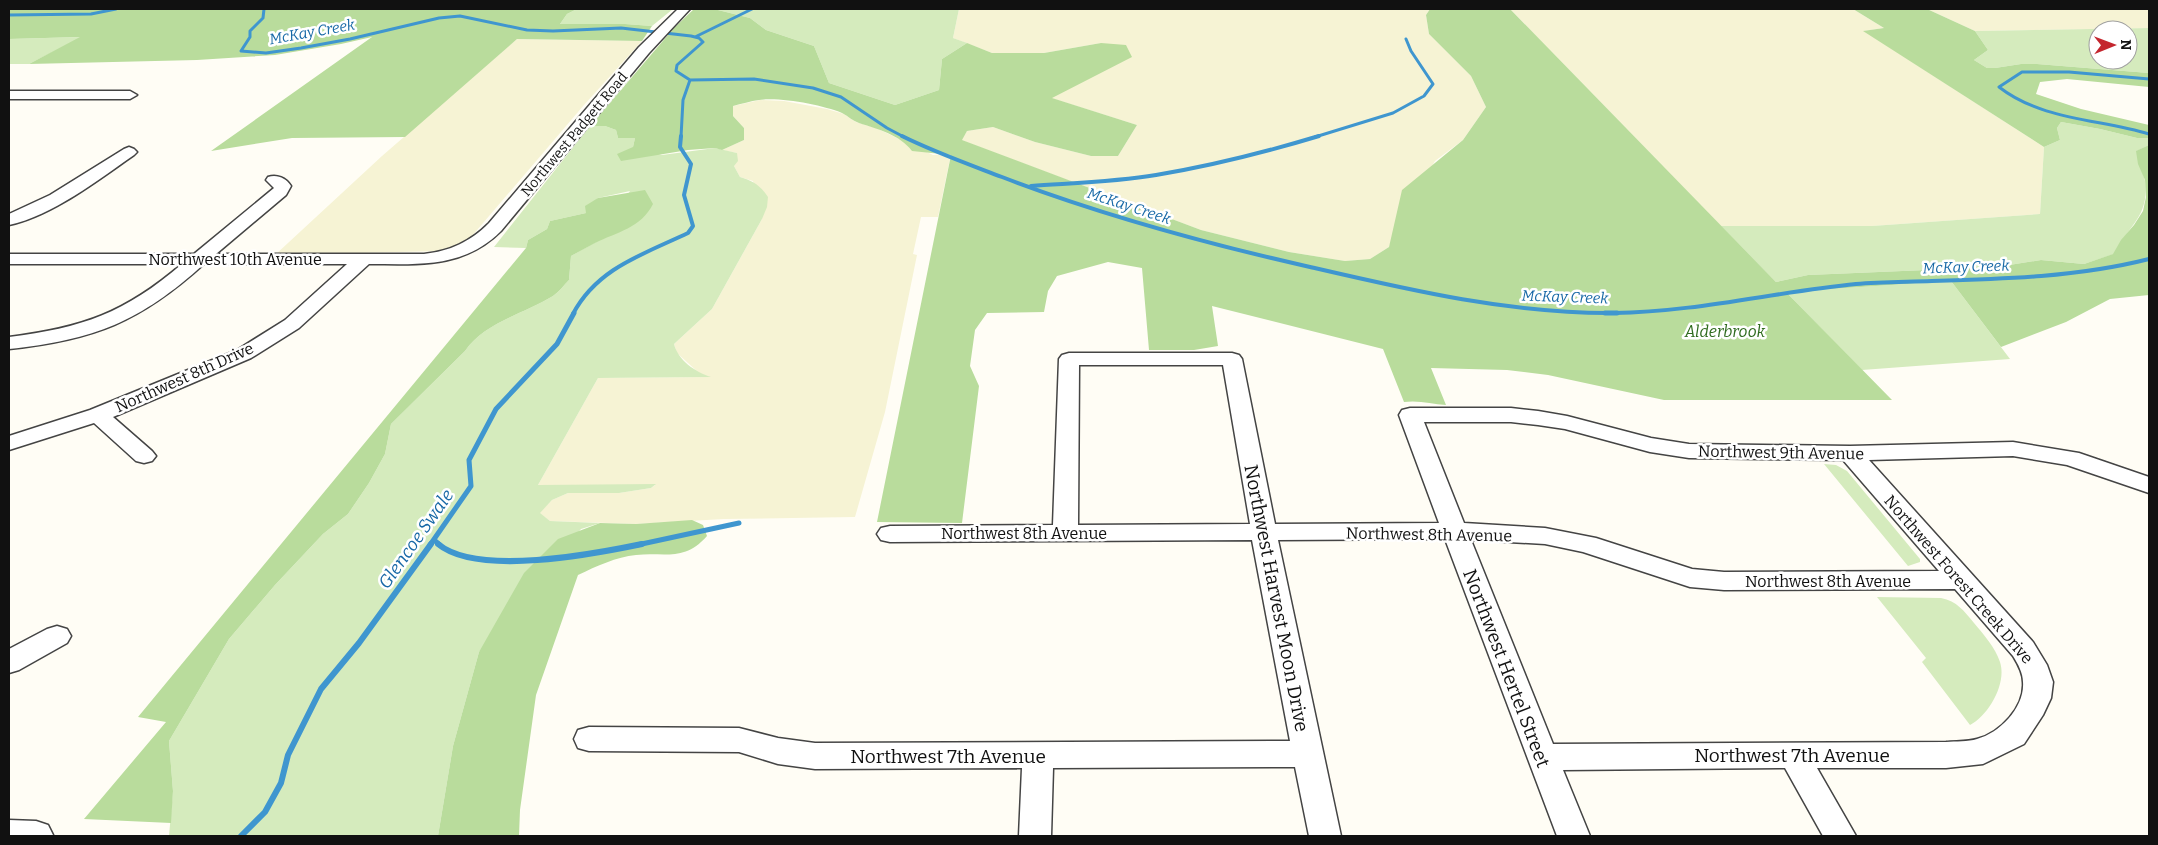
<svg xmlns="http://www.w3.org/2000/svg" width="2158" height="845" font-family="Bitter,serif">
<rect width="100%" height="100%" fill="#fffdf5"/>
<path fill="#f6f3d4" d="M 959,9 L 1430,9 L 1426,15 L 1429,34 L 1471,76 L 1486,107 L 1463,140 L 1435,161 L 1392,238 L 1389,247 L 1370,259 L 1345,261 L 1289,252 L 1201,230 L 961,140 L 967,131 L 993,127 L 1035,142 L 1091,156 L 1118,156 L 1137,125 L 1051,98 L 1101,43 L 1044,53 L 992,53 L 953,38 Z
M 1510,9 L 1853,9 L 1884,28 L 1864,31 L 2044,147 L 2040,214 L 1872,226 L 1721,226 Z
M 1927,9 L 2149,9 L 2149,28 L 1975,31 Z
M 517,39 L 642,41 L 584,105 L 466,243 L 441,251 L 275,255 L 382,156 Z
M 760,100 L 784,101 L 827,109 L 844,114 L 856,122 L 876,128 L 933,155 L 951,154 L 938,217 L 921,217 L 913,254 L 917,255 L 885,412 L 855,517 L 724,519 L 636,524 L 550,521 L 539,513 L 552,500 L 568,493 L 619,493 L 651,488 L 655,485 L 538,485 L 598,378 L 709,377 L 699,373 L 677,353 L 674,344 L 712,309 L 762,219 L 753,181 L 740,177 L 734,166 L 737,153 L 722,150 L 744,140 L 744,128 L 733,116 L 733,106 Z"/>
<path fill="#d5ebbd" fill-rule="evenodd" d="M 577,9 L 673,9 L 652,26 L 625,24 L 560,24 L 567,14 Z
M 714,9 L 959,9 L 953,38 L 967,43 L 942,59 L 939,90 L 895,105 L 829,83 L 814,46 L 766,30 L 750,18 Z
M 2149,28 L 2149,73 L 2037,64 L 2021,64 L 1995,68 L 1987,68 L 1974,60 L 1988,50 L 1975,31 ZM 2098,30 L 2128,30 L 2128,60 L 2098,60 Z
M 82,37 L 29,64 L 9,64 L 9,39 Z
M 2061,122 L 2100,129 L 2137,138 L 2149,138 L 2149,145 L 2137,151 C 2138,162 2143,171 2145,181 C 2150,216 2127,227 2114,254 L 2084,264 L 2041,260 L 1997,267 L 1808,275 L 1776,282 L 1721,226 L 1872,226 L 2040,214 L 2044,147 L 2060,140 L 2057,128 Z
M 590,126 L 605,126 L 616,130 L 618,138 L 635,138 L 633,147 L 662,155 L 715,148 L 737,153 L 738,161 L 734,166 L 740,177 C 753,181 760,185 768,197 L 767,207 L 762,219 L 712,309 L 674,344 C 678,360 695,372 711,377 L 598,378 L 538,485 L 656,484 L 651,488 L 619,493 L 568,493 L 552,500 L 540,513 L 550,521 L 600,523 L 581,529 L 479,652 L 453,746 L 438,836 L 169,836 L 173,791 L 169,741 L 229,639 L 275,585 L 323,534 L 348,514 L 369,483 L 385,454 L 391,424 L 465,351 C 485,322 524,314 553,296 C 559,292 564,285 569,280 L 571,256 L 596,242 L 630,191 L 598,198 L 586,213 L 550,221 L 547,229 L 528,240 L 526,248 L 494,247 Z
M 1951,281 L 2010,359 L 1862,370 L 1786,292 Z
M 1824,464 L 1836,465 L 1847,471 L 1920,559 L 1920,562 L 1908,566 Z
M 1877,597 L 1941,598 C 1957,601 1964,611 1974,623 C 1984,635 1995,647 2000,662 C 2007,683 1989,715 1970,725 L 1922,662 L 1926,658 Z"/>
<path fill="#b9dc9c" d="M 9,9 L 577,9 L 567,14 L 560,24 L 625,24 L 652,26 L 642,41 L 517,39 L 405,137 L 292,138 L 211,151 L 372,37 L 341,44 L 275,55 L 197,60 L 29,64 L 80,37 L 9,39 Z
M 694,9 L 714,9 L 750,18 L 766,30 L 814,46 L 829,83 L 895,105 L 939,90 L 942,59 L 967,43 L 992,53 L 1044,53 L 1101,43 L 1126,45 L 1132,57 L 1052,98 L 1137,125 L 1118,156 L 1091,156 L 1035,142 L 993,127 L 967,131 L 962,140 L 1201,230 L 1289,252 L 1345,261 L 1370,259 L 1389,247 L 1402,190 L 1463,140 L 1486,107 L 1471,76 L 1429,34 L 1426,15 L 1430,9 L 1510,9 L 1776,282 L 1808,275 L 1997,267 L 2041,260 L 2084,264 L 2113,254 L 2121,240 L 2134,225 L 2143,211 L 2146,197 L 2145,180 L 2138,164 L 2136,151 L 2149,145 L 2149,295 L 2110,299 L 2066,322 L 2001,347 L 1951,281 L 1786,292 L 1892,400 L 1664,400 L 1548,375 L 1507,370 L 1431,368 L 1446,405 C 1432,404 1419,400 1404,402 L 1383,349 L 1212,306 L 1218,346 L 1194,350 L 1149,350 L 1142,268 L 1108,262 L 1057,276 L 1048,291 L 1044,312 L 987,313 L 975,330 L 970,366 L 979,386 L 962,523 L 877,522 L 951,155 L 912,151 C 900,135 878,129 859,123 C 853,121 848,116 842,113 C 822,105 781,97 759,100 C 751,101 741,104 733,106 L 733,116 L 744,128 L 744,140 L 722,150 L 715,148 L 688,150 L 621,161 L 617,154 L 633,147 L 635,138 L 618,138 L 616,130 L 605,126 L 590,126 L 674,28 Z
M 1853,9 L 1927,9 L 1975,31 L 1988,50 L 1974,60 L 1987,68 L 1995,68 L 2021,64 L 2037,64 L 2149,73 L 2149,87 L 2067,79 L 2040,82 L 2036,94 L 2081,109 L 2149,125 L 2149,138 L 2137,138 L 2100,129 L 2061,122 L 2057,128 L 2060,140 L 2044,147 L 1863,31 L 1884,28 Z
M 645,190 L 653,204 C 641,228 617,232 595,243 C 587,247 579,252 571,256 L 569,280 C 564,285 559,292 553,296 C 524,314 485,322 465,351 L 391,424 L 385,454 L 369,483 L 348,514 L 323,534 L 275,585 L 229,639 L 169,741 L 173,791 L 171,823 L 84,819 L 166,722 L 138,717 L 526,248 L 528,240 L 547,229 L 550,221 L 586,213 L 585,206 L 598,198 Z
M 692,520 L 703,525 L 707,536 C 684,562 665,552 636,555 C 616,557 597,566 578,575 L 536,695 L 520,810 L 519,836 L 438,836 L 453,746 L 479,652 L 524,573 L 558,539 L 600,523 L 636,524 Z"/>
<g fill="none" stroke-linecap="round" stroke-linejoin="round">
<path stroke="#3f96cf" stroke-width="3" d="M 264,9 L 263,18 L 250,31 L 250,37 L 241,51 L 266,53 L 301,48 L 350,39 L 439,18 L 460,16 L 527,30 L 553,31 L 621,28 L 691,36 L 699,38 L 703,42 L 677,65 L 676,71 L 690,80 L 754,79 L 813,88 L 841,97 L 887,128 L 904,137
M 9,15 L 91,14 L 116,9
M 695,37 L 752,9
M 2149,79 L 2069,72 L 2022,72 L 1999,87 C 2041,120 2099,119 2149,134
M 681,137 L 683,100 L 690,80
M 1315,137 L 1393,113 L 1424,96 L 1433,84 L 1411,51 L 1406,39"/>
<path stroke="#3f96cf" stroke-width="4" d="M 902,136 C 934,152 968,164 1002,177 C 1104,216 1204,243 1310,267 C 1409,290 1511,314 1614,313 C 1695,312 1775,292 1856,284 C 1881,282 1907,282 1932,281 C 2005,279 2078,277 2149,259
M 1031,186 C 1073,183 1115,182 1156,175 C 1211,166 1266,152 1319,136
M 573,314 C 597,268 644,254 688,233 L 693,226 L 684,195 L 691,164 L 680,147 L 681,136"/>
<path stroke="#3f96cf" stroke-width="5" d="M 1605,313 L 1617,313
M 434,540 L 440,545
M 430,545 L 471,486 L 469,460 L 496,409 L 557,344 L 574,313
M 637,545 L 739,523"/>
<path stroke="#3f96cf" stroke-width="6" d="M 438,544 C 478,577 594,554 642,544
M 241,836 L 265,812 L 281,783 L 288,755 L 321,689 L 359,643 L 431,544"/>
<defs>
<path id="minor" d="M 678,9 L 690,9 L 649,53 L 501,231 C 463,269 418,264 369,264 L 299,328 L 251,358 L 113,417 L 152,451 L 156,456 L 152,461 L 144,463 L 136,461 L 94,423 L 9,450 L 9,436 L 90,410 L 237,350 L 285,320 L 347,264 L 204,264 C 140,322 94,340 9,349 L 9,337 C 82,328 125,313 182,264 L 9,264 L 9,254 L 194,254 L 274,188 L 266,180 L 268,177 C 277,174 286,178 291,186 L 286,195 L 216,254 L 424,254 C 450,251 470,242 489,223 L 639,47 Z
M 9,91 L 130,91 L 137,95 L 130,99 L 9,99 Z
M 129,147 L 134,149 L 137,152 L 134,155 C 98,180 52,216 9,225 L 9,214 L 50,195 L 124,149 Z
M 1069,353 L 1232,353 L 1239,355 L 1242,359 L 1275,524 L 1439,523 L 1399,415 L 1402,410 L 1410,408 L 1511,408 L 1538,411 L 1567,416 L 1651,438 L 1689,444 L 1850,446 L 2013,442 L 2079,453 L 2149,477 L 2149,493 L 2067,465 L 2013,456 L 1869,460 L 2033,642 L 2047,665 L 2053,682 L 2051,698 L 2043,715 L 2024,744 L 1983,764 L 1946,768 L 1817,768 L 1856,836 L 1823,836 L 1785,768 L 1563,770 L 1590,836 L 1557,836 L 1445,539 L 1278,540 L 1341,836 L 1309,836 L 1295,767 L 1053,768 L 1051,836 L 1019,836 L 1022,768 L 815,769 L 778,764 L 739,752 L 589,751 L 578,748 L 574,739 L 578,730 L 589,727 L 739,728 L 778,738 L 815,743 L 1290,741 L 1252,540 L 890,542 L 881,540 L 877,534 L 881,528 L 890,526 L 1053,525 L 1059,359 L 1062,355 ZM 1079,365 L 1223,365 L 1250,524 L 1078,525 ZM 1424,422 L 1511,422 L 1538,425 L 1565,429 L 1650,452 L 1689,458 L 1843,460 L 1939,571 L 1724,572 L 1692,569 L 1596,538 L 1545,528 L 1464,523 ZM 1471,540 L 1545,544 L 1583,552 L 1690,587 L 1724,590 L 1955,589 L 2013,656 C 2018,664 2023,673 2023,682 C 2025,707 2000,733 1977,739 C 1968,742 1956,741 1946,742 L 1553,744 Z
M 57,626 L 67,629 L 71,636 L 67,643 L 19,670 L 9,673 L 9,649 L 47,629 Z
M 9,820 L 36,821 L 48,825 L 53,835 L 9,836 Z"/>
</defs>
<use href="#minor" stroke="#444" stroke-width="3"/>
<use href="#minor" fill="#fff" fill-rule="evenodd"/>
</g>
<g text-anchor="middle" stroke-width="5" stroke-linejoin="round" paint-order="stroke">
<g font-size="14" fill="#111" stroke="#fff">
<text transform="translate(574 134) rotate(-50)" y="5">Northwest Padgett Road</text>
</g>
<g font-size="15" font-style="italic" fill="#1768a6" stroke="#fff">
<text transform="translate(312 32) rotate(-10)" y="5">McKay Creek</text>
<text transform="translate(1129 206) rotate(18)" y="5">McKay Creek</text>
<text transform="translate(1966 267) rotate(-2)" y="5">McKay Creek</text>
<text transform="translate(1565 297) rotate(2)" y="5">McKay Creek</text>
</g>
<g font-size="16" fill="#111" stroke="#fff">
<text x="235" y="265">Northwest 10th Avenue</text>
<text transform="translate(184 377) rotate(-24)" y="6">Northwest 8th Drive</text>
<text transform="translate(1781 452) rotate(1)" y="6">Northwest 9th Avenue</text>
<text x="1024" y="539">Northwest 8th Avenue</text>
<text transform="translate(1429 534) rotate(1)" y="6">Northwest 8th Avenue</text>
<text transform="translate(1959 579) rotate(49)" y="6">Northwest Forest Creek Drive</text>
<text x="1828" y="587">Northwest 8th Avenue</text>
</g>
<g font-size="16" font-style="italic" fill="#2f6b1f" stroke="#fff">
<text x="1725" y="337">Alderbrook</text>
</g>
<g font-size="18" font-style="italic" fill="#1768a6" stroke="#fff">
<text transform="translate(416 539) rotate(-55)" y="6">Glencoe Swale</text>
</g>
<g font-size="19" fill="#111" stroke="#fff">
<text transform="translate(1277 598) rotate(79)" y="7">Northwest Harvest Moon Drive</text>
<text transform="translate(1507 668) rotate(69)" y="7">Northwest Hertel Street</text>
<text x="1792" y="762">Northwest 7th Avenue</text>
<text x="948" y="763">Northwest 7th Avenue</text>
</g>
</g>
<rect width="2158" height="845" fill="none" stroke="#111111" stroke-width="20"/>
<g transform="translate(2113 45) rotate(89)"><circle r="24" fill="#ffffff" stroke="#a0a0a0"/>
<path d="M0-4L9 19L0 12L-9 19Z" fill="#c4262e"/>
<text y="-8" font-size="14" font-weight="bold" text-anchor="middle" fill="#111111">N</text>
</g>
</svg>
